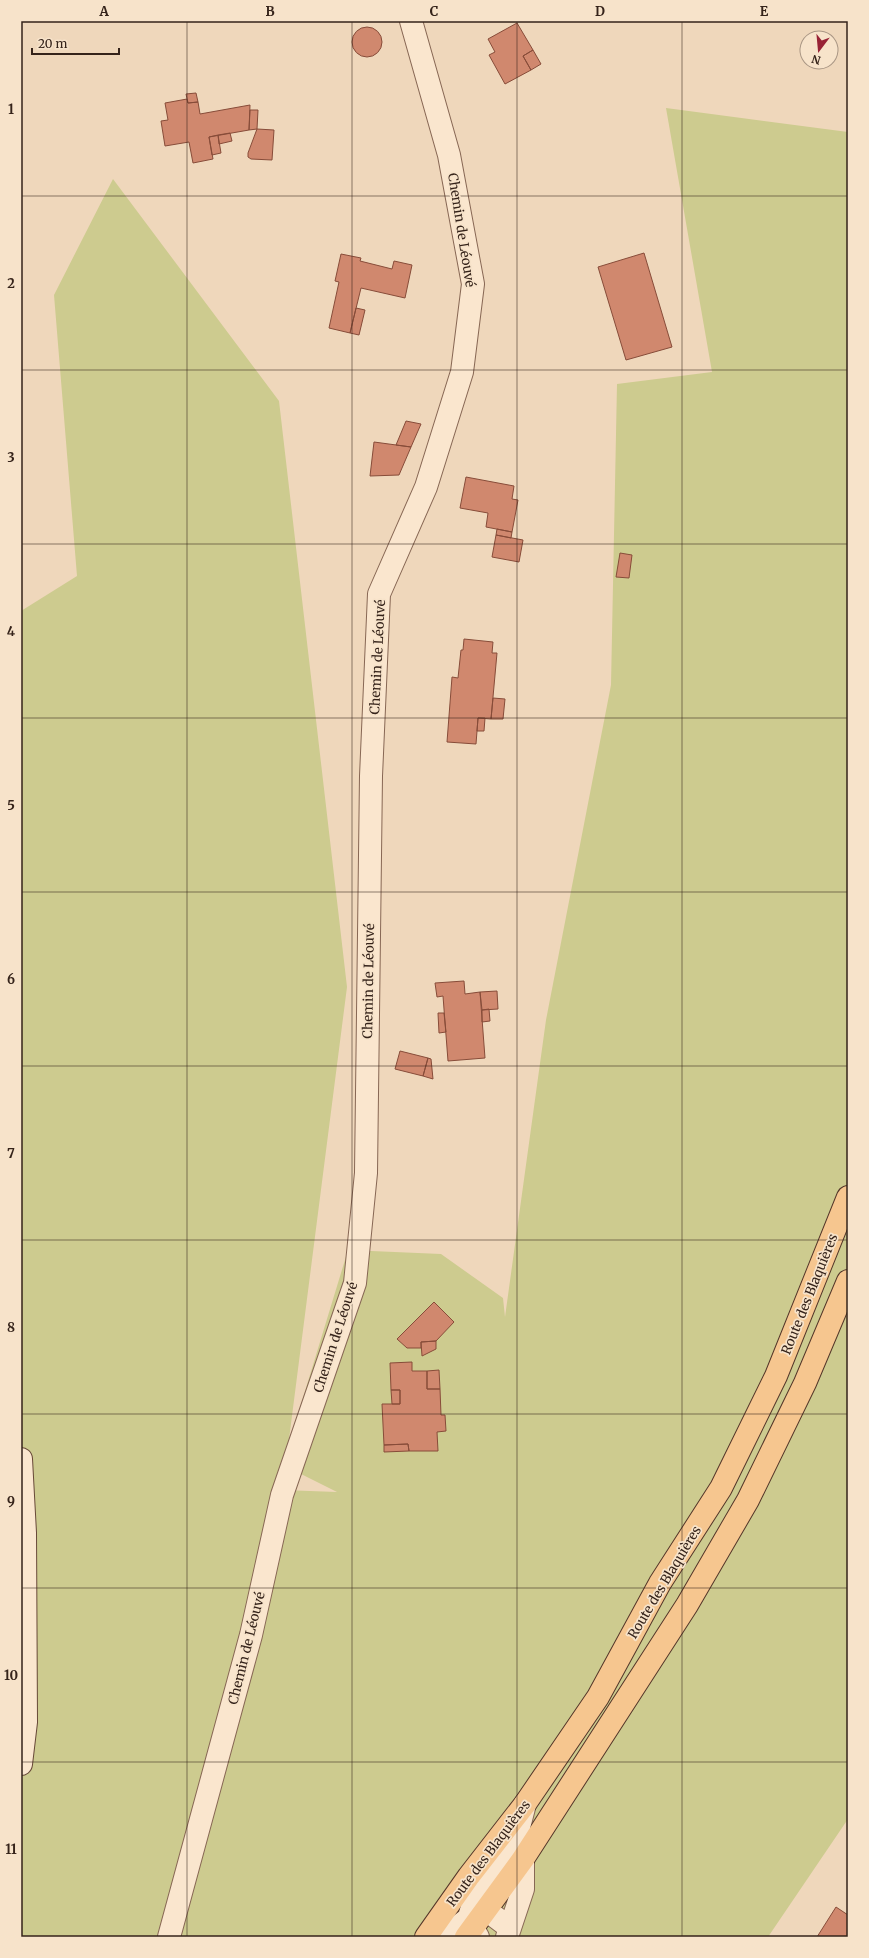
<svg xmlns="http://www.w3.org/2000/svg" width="869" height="1958" font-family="Merriweather,serif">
<rect width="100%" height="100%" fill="#efd7bb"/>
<path fill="#cdcb8f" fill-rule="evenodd" d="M 666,108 L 848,132 L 848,1819 L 768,1937 L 21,1937 L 21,611 L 77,576 L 54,295 L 113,179 L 279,401 L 347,987 L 288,1447 L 348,1250 L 441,1254 L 503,1298 L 505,1317 L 546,1020 L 611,685 L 617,384 L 712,372 ZM 285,1466 L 337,1492 L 282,1490 Z"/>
<path fill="#d0886e" stroke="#874c39" d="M 517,23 L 533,50 L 523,56 L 531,70 L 505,84 L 489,55 L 495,52 L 488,39 Z
M352 42a15 15 0 1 1 30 0a15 15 0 1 1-30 0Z
M 533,50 L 541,64 L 531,70 L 523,56 Z
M 196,93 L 198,102 L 188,103 L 186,94 Z
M 187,99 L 188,103 L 198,102 L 200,114 L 250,105 L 249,130 L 209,137 L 213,159 L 193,163 L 189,142 L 165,146 L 161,121 L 168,120 L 165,103 Z
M 250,110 L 258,110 L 257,129 L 249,130 Z
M 257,129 L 274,130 L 272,160 L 251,159 L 248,157 L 248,153 Z
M 230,133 L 232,141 L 219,144 L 218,135 Z
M 218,135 L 221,153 L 212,155 L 209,137 Z
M 644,253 L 672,347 L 626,360 L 598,267 Z
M 341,254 L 361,258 L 360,261 L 392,269 L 394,261 L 412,265 L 405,298 L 361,288 L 350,333 L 329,328 L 339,282 L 335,281 Z
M 356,308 L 365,310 L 359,335 L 350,333 Z
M 406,421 L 421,424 L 411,447 L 396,445 Z
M 374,442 L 411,447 L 399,475 L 370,476 Z
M 466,477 L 514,486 L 512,499 L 518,500 L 512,532 L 486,527 L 488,513 L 460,508 Z
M 497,529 L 512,532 L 511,538 L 496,535 Z
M 496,535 L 523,540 L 519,562 L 492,557 Z
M 620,553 L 632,555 L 629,578 L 616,577 Z
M 464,639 L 493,642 L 492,653 L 497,653 L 491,719 L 478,718 L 476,744 L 447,742 L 452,677 L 458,678 L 461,650 L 463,650 Z
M 493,698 L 505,699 L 503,719 L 491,719 Z
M 478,718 L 485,718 L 484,731 L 477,731 Z
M 464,981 L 465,994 L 480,992 L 485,1058 L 448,1061 L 443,996 L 437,997 L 435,983 Z
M 497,991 L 498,1009 L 482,1010 L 480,992 Z
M 489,1009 L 490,1021 L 482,1022 L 482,1010 Z
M 438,1013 L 444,1013 L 446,1032 L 439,1033 Z
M 400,1051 L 428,1058 L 423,1076 L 395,1069 Z
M 428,1058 L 431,1059 L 433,1079 L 423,1076 Z
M 434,1302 L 454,1322 L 436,1341 L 421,1342 L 421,1348 L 407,1348 L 397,1339 Z
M 436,1341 L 436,1349 L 422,1356 L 421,1342 Z
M 412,1362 L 412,1371 L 427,1371 L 427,1389 L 440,1389 L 441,1415 L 445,1415 L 446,1431 L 437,1432 L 438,1451 L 409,1451 L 408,1444 L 384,1445 L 382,1404 L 400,1404 L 400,1390 L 391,1390 L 390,1363 Z
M 439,1370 L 440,1389 L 427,1389 L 427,1371 Z
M 391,1390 L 400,1390 L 400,1404 L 392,1404 Z
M 408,1444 L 409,1451 L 384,1452 L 384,1445 Z
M 836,1907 L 848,1915 L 848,1937 L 817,1937 Z"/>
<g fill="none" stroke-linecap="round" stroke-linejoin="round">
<defs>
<path id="minor" d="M 169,1937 L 251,1635 L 282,1495 L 355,1283 L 366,1173 L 371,776 L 379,594 L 426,487 L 462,372 L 473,284 L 449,155 L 411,21
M 449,1937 C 459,1923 471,1916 486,1910 L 510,1928
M 478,1937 L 473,1928 L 469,1917 L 476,1894 L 517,1835 L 525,1804
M 507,1937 L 523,1889 L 523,1859"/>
<path id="secondary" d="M 21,1459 L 25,1533 L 26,1722 L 21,1764"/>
<path id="primary" d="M 426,1937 L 469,1876 L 525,1804 L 598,1697 L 660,1583 L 721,1488 L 776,1376 L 848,1197
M 466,1937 L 523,1859 L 687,1605 L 748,1500 L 805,1383 L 848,1281"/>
</defs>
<use href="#minor" stroke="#876754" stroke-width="24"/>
<use href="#secondary" stroke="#684938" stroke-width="24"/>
<use href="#primary" stroke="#543629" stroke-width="24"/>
<use href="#minor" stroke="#fae6ce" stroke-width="22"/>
<use href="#secondary" stroke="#fae6ce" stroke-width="22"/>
<use href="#primary" stroke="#f6c68f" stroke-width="22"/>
</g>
<path fill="none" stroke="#35231a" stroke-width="1" stroke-opacity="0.55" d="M 187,21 L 187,1937M 352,21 L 352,1937M 517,21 L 517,1937M 682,21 L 682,1937M 21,196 L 848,196M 21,370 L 848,370M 21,544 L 848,544M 21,718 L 848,718M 21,892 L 848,892M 21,1066 L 848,1066M 21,1240 L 848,1240M 21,1414 L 848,1414M 21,1588 L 848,1588M 21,1762 L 848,1762"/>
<g text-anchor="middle" stroke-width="3.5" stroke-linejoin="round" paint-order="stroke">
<g font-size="13" fill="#35231a" stroke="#f7e3ca">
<text transform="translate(462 230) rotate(81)" y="5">Chemin de Léouvé</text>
<text transform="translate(377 657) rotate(-87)" y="5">Chemin de Léouvé</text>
<text transform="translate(368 981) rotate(-89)" y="5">Chemin de Léouvé</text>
<text transform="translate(809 1294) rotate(-68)" y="5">Route des Blaquières</text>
<text transform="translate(335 1337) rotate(-72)" y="5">Chemin de Léouvé</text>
<text transform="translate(664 1582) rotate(-59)" y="5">Route des Blaquières</text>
<text transform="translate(246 1648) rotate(-76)" y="5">Chemin de Léouvé</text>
<text transform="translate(488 1853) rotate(-53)" y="5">Route des Blaquières</text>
</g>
</g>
<rect width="869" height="1958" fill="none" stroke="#f7e3ca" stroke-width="44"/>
<g transform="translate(819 50) rotate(196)"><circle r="19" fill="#f7e3ca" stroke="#a99684"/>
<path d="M0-3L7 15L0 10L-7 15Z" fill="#982235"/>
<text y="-6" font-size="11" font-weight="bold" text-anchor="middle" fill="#35231a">N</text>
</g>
<path d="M32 48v6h87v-6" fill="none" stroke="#35231a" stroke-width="2"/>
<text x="38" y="48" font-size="12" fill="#35231a" stroke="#f7e3ca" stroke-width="3" paint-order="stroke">20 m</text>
<rect x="22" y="22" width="825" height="1914" fill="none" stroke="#35231a" stroke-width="1.5"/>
<g font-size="13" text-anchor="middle" font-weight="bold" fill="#35231a">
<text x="104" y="16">A</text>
<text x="270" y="16">B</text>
<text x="434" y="16">C</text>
<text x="600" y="16">D</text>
<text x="764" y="16">E</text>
<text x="11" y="114">1</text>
<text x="11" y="288">2</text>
<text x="11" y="462">3</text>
<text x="11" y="636">4</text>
<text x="11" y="810">5</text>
<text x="11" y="984">6</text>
<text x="11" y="1158">7</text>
<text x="11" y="1332">8</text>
<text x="11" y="1506">9</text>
<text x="11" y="1680">10</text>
<text x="11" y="1854">11</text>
</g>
</svg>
